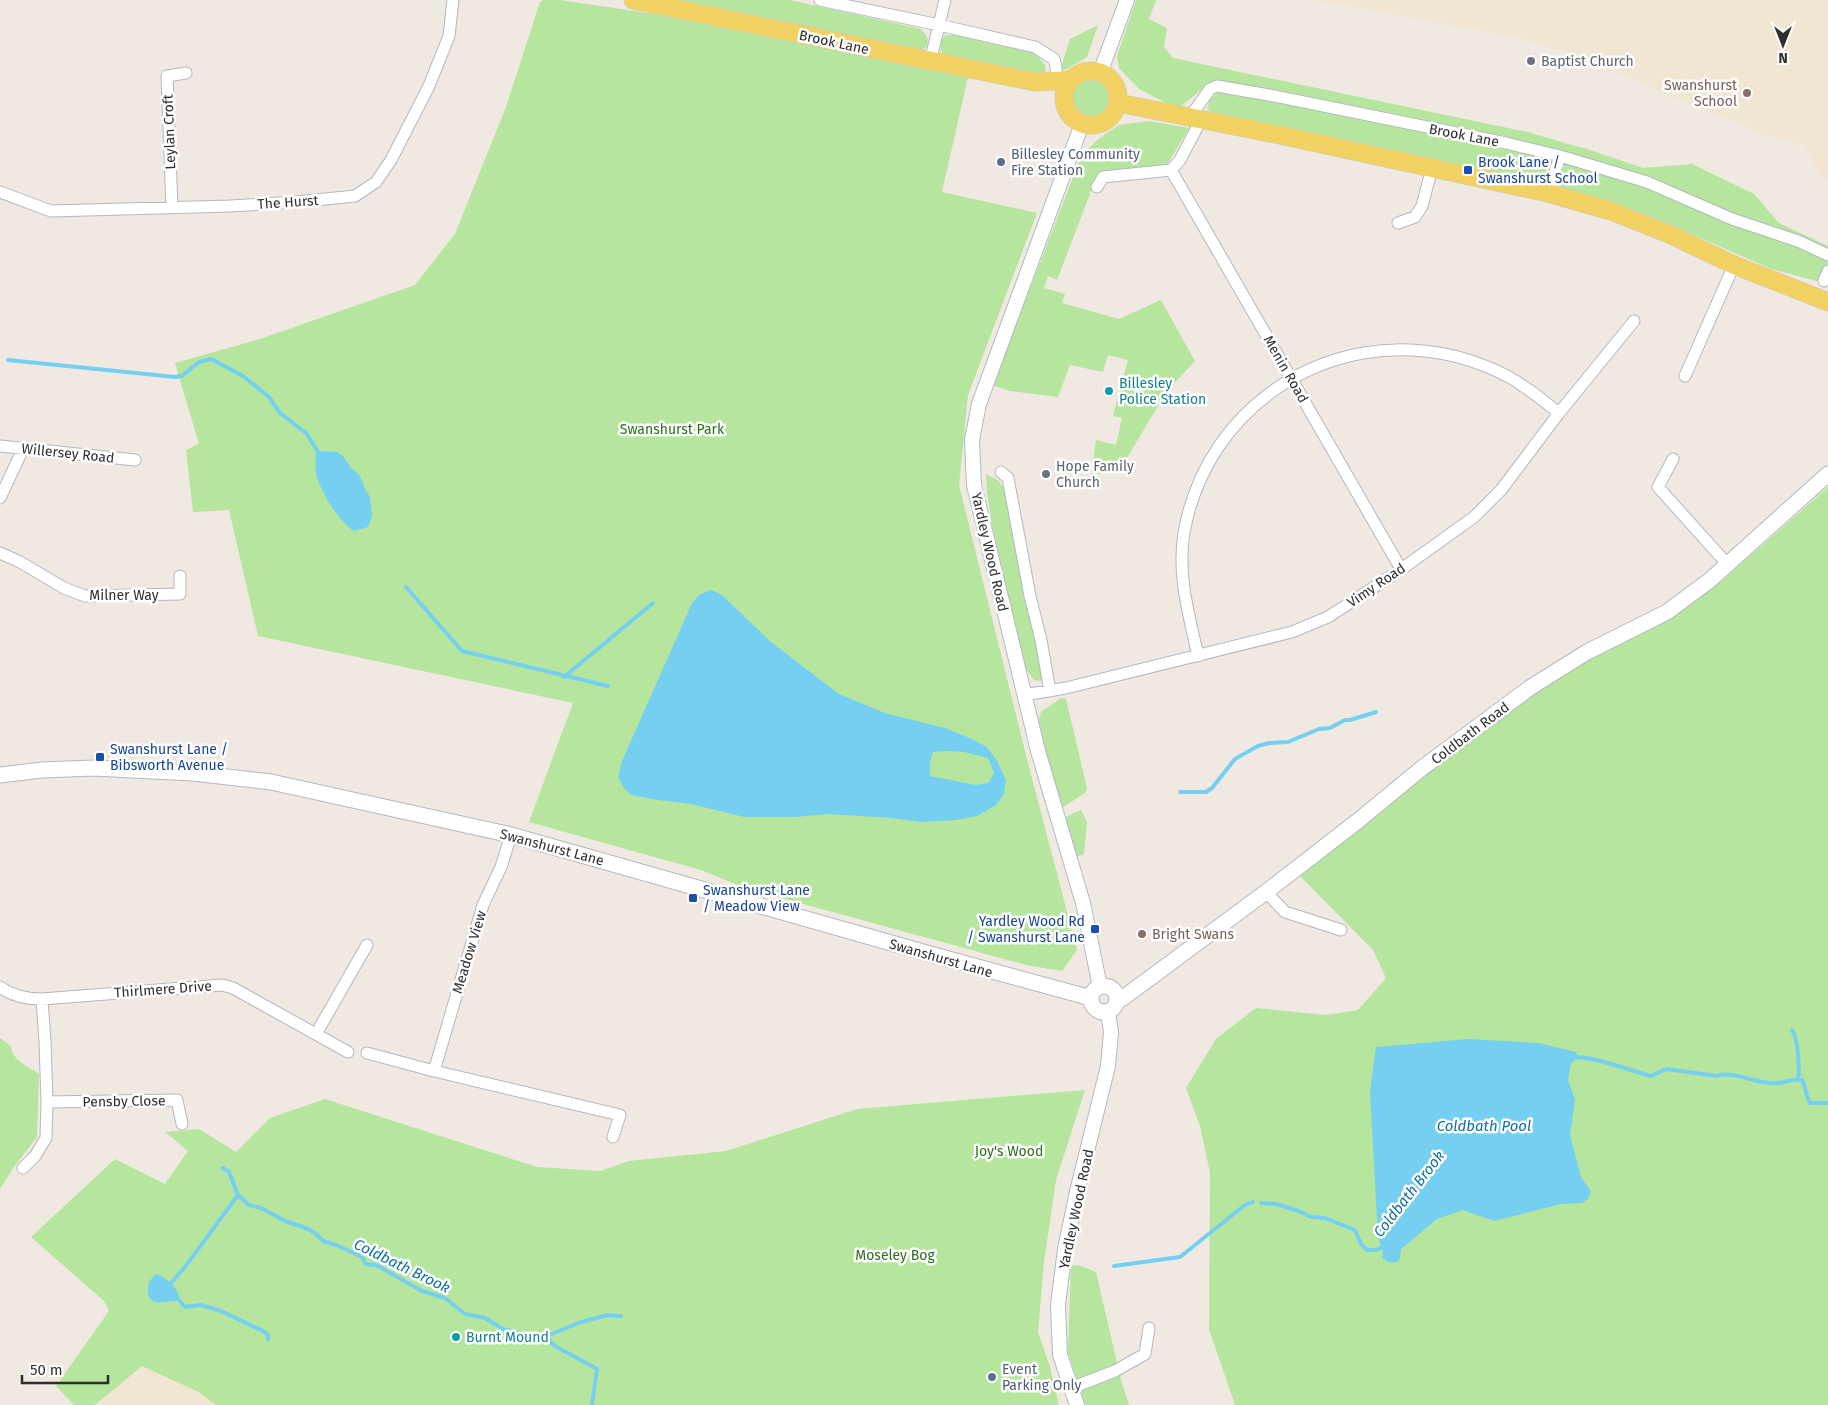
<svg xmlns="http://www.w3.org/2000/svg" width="1828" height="1405" font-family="'Fira Sans',sans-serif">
<rect width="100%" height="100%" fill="#efe9e1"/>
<path fill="#f0e6d1" d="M 1314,0 L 1828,0 L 1828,180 L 1822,180 L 1805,145 L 1764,135 L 1568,52 L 1509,36 Z
M 152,1350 L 211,1400 L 216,1405 L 98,1405 Z"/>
<path fill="#b6e59e" d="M 543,0 L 560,0 L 655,14 L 968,77 L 942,192 L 1037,213 L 968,395 L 959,485 L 1028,763 L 1077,950 L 1062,971 L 1026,965 L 745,888 L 701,870 L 529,822 L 573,703 L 258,636 L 229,510 L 193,512 L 186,450 L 199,444 L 175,363 L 260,339 L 415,285 L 455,234 L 506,107 L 540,2 Z
M 663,0 L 790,0 L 921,29 C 930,39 931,45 919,53 Z
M 1136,0 L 1156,0 L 1149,19 L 1167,28 L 1164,47 L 1173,58 L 1527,132 L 1590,150 L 1643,168 L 1692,164 L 1754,194 L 1779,223 L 1828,246 L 1828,284 L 1771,269 L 1653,217 L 1563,190 L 1557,182 L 1565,165 L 1571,157 L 1548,150 L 1547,175 L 1540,183 L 1213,115 L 1207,108 L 1210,99 L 1217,93 L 1229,92 L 1206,86 L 1181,106 L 1170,105 L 1139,89 L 1119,68 L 1117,56 Z
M 1098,25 L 1087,57 L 1065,70 L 1061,68 L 1070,39 Z
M 945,35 L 954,35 L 1036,54 L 1045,65 L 1046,77 L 943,56 C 940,48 939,42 945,35 Z
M1070 98a20 20 0 1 1 40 0a20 20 0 1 1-40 0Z
M 1148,121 L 1189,128 L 1167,165 L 1098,173 L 1057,280 L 1048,276 L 1044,288 L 1065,294 L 1062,303 L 1119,319 L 1161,300 L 1195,361 L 1167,391 L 1121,468 L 1091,476 L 1096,440 L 1116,445 L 1122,418 L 1113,416 L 1128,360 L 1108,355 L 1103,372 L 1070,365 L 1058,397 L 1009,391 L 993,385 L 1082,154 L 1101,137 L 1119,125 Z
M 986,474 L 999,481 L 1008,495 L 1044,675 L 1041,681 L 1034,680 L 1026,669 L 994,536 L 987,493 Z
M 1828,487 L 1828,1405 L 1235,1405 L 1209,1329 L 1210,1173 L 1200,1126 L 1186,1088 L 1216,1039 L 1256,1008 L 1326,1015 L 1358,1010 L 1386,978 L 1373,950 L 1300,876 L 1432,770 L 1501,718 L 1567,672 L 1661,623 L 1723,580 Z
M 1061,698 L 1066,699 L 1087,788 L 1085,793 L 1060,809 L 1042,745 L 1038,723 L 1041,712 Z
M 1081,810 L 1087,822 L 1084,854 L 1074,858 L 1063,818 Z
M 0,1038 L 11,1046 C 12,1061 28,1066 39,1074 L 37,1137 L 14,1167 L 0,1189 Z
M 1085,1090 L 1056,1180 L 1044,1262 L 1038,1332 L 1050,1367 L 1059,1405 L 216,1405 L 199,1392 L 142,1366 L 95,1405 L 74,1405 L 56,1386 L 109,1311 L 104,1301 L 31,1237 L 115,1159 L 165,1184 L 188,1151 L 165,1132 L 199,1129 L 236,1152 L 270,1118 L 325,1099 L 537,1167 L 600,1171 L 629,1161 L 726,1151 L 857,1109 Z
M 1078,1265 L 1096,1272 L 1121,1380 L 1129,1405 L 1085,1405 L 1068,1352 L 1071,1266 Z"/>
<path fill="#75cff0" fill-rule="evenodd" d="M 319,451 L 337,452 L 343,456 L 351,468 L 358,474 L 361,478 L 365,489 L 370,497 L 372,516 L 368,527 L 354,531 C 339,522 320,491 316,473 C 315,467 316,459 316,453 Z
M 711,590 L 722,595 L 771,642 L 839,694 L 885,713 L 945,728 L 972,739 L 987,747 L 997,761 L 1006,780 L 1004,794 L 996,805 L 977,816 L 956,820 L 920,822 L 891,818 L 827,814 L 796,817 L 744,817 L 691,804 L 658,800 L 631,795 L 624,788 L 618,777 L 622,761 L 692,603 L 700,594 ZM 947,751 L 964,752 L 988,758 L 994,773 L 988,783 L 976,785 L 930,776 L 930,762 L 933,752 Z
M 1468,1039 L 1538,1043 L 1576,1052 L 1578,1056 L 1571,1064 L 1568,1080 L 1575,1100 L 1570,1135 L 1581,1177 L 1591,1191 L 1588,1199 L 1582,1203 L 1561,1204 L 1494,1221 L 1463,1210 L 1437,1219 L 1401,1249 L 1400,1259 L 1395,1263 L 1388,1262 L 1382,1258 L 1383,1251 L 1378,1238 L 1370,1092 L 1376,1047 Z
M 156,1274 C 166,1277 180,1289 180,1301 C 171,1299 150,1309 148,1293 C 147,1285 150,1279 156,1274 Z"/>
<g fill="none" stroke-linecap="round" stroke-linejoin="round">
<path stroke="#75cff0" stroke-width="4" d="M 8,360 L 175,377 L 182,376 L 199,362 L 211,359 L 243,376 L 269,397 L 280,413 L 307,434 L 318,452
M 406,587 L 462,651 L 608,686
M 564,677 L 653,603
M 1180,792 L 1206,792 L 1212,788 L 1235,759 L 1258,746 L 1269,743 L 1288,742 L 1319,729 L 1330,728 L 1345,720 L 1350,720 L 1376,712
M 1792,1030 C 1798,1038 1800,1069 1798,1079
M 1574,1058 C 1583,1053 1636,1072 1651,1076 L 1666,1069 L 1717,1076 C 1727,1071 1751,1080 1763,1082 C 1768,1083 1774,1083 1779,1083 C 1787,1082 1793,1078 1802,1080 C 1806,1088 1806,1097 1810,1103 L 1828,1103
M 223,1168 L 229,1172 L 238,1195 L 249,1205 L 261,1208 L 285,1221 L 308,1229 L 315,1233 L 323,1241 L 336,1245 L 362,1257 L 366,1264 L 376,1265 L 422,1291 L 445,1298 L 465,1314 L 485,1318 L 503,1329 L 525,1335 L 547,1336 L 578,1323 L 600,1317 L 607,1315 L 621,1316
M 1261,1203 L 1276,1204 L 1299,1211 L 1311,1217 L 1325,1218 L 1355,1230 L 1361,1244 L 1367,1250 C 1373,1250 1380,1251 1384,1245
M 1114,1266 L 1180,1257 L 1245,1205 L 1253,1202
M 170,1284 L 185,1267 L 238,1195
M 180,1301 L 185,1307 L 201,1305 L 221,1311 L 263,1331 L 268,1335 L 268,1339
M 547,1336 L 553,1345 L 597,1369 L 592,1405"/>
<defs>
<path id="minor" d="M 820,0 L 939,25 L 1035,47 L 1054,59 L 1056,67 L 1057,81
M 930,62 L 945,0
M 1190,117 L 1210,89 L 1217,86 L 1269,95 L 1506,143 L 1560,156 L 1647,182 L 1732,219 L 1798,241 L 1828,255
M 1171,170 L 1401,569
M 1097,187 L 1103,177 L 1171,170 L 1180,160 L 1201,120
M 0,192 L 51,211 L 230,206 L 296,202 L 355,196 L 376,182 L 391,160 L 429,86 L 449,36 L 453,0
M 1548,193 L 1560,156
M 172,208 L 167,76 L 186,73
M 1398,223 L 1415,217 L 1422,206 L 1432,168
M 1824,281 L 1828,271
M 1685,376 L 1734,265
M 0,446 L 135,460
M 1673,459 L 1658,487 L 1728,565
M 1001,472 L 1008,478 L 1030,596 L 1041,640 L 1050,691
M 0,498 L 23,449
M 0,553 L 20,562 L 64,588 L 85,596 L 180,594 L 180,576
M 1198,656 C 1189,615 1177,575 1184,533 C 1206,406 1330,326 1454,356 C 1475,361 1506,373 1523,386 C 1536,394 1547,404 1559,413
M 1024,695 L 1066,688 L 1292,632 L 1328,617 L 1396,573 L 1474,517 L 1501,490 L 1559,413 L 1634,321
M 1266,892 L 1285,912 L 1341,930
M 0,987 C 12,996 27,999 42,999 L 222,985 L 233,988 L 348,1052
M 316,1034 L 367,945
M 367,1053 L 434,1071 L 483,905 L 501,867 L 511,835
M 434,1071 L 620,1115 L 613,1137
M 47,1102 L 177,1100 L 182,1124
M 23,1168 L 35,1156 L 46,1138 L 47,1102 L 45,1042 L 42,999
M 1071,1388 L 1115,1371 L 1145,1354 L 1149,1328"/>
<path id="tertiary" d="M 1100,73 L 1127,0
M 1082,124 L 979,404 L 972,440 L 974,485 L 1038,751 L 1083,903 L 1100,987
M 1077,1405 L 1060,1355 L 1058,1305 L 1065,1249 L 1077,1192 L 1108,1066 L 1111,1032 L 1108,1012"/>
<path id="secondary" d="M 0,775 L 42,770 L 94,768 L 193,773 L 271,782 L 511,835 L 930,954 L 1091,998
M1091 999a13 13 0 1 1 26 0a13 13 0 1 1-26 0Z
M 1117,1001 L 1123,998 L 1266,892 L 1359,820 L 1422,768 L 1531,687 L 1587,652 L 1667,612 L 1710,580 L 1828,474"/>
<path id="primary" d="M 633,0 L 1035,82 L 1071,80
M1064 98a27 27 0 1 1 54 0a27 27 0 1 1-54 0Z
M 1118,103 L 1275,134 L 1548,193 L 1611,211 L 1669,234 L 1734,265 L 1828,302"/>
</defs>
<use href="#minor" stroke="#b4b7c1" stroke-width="13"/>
<use href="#tertiary" stroke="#b4b7c1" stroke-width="16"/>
<use href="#secondary" stroke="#b4b7c1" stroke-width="17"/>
<use href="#primary" stroke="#c9c9c9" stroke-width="19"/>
<use href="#minor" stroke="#fff" stroke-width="11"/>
<use href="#tertiary" stroke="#fff" stroke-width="14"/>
<use href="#secondary" stroke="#fff" stroke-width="15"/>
<use href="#primary" stroke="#f2d163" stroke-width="18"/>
</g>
<g fill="#6b7280" stroke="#fff" stroke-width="2">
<circle cx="1531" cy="61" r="5"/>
<circle cx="1046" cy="474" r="5"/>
</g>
<g fill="#8d6e63" stroke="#fff" stroke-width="2">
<circle cx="1747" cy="93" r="5"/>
<circle cx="1142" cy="934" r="5"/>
</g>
<g fill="#5c6f8a" stroke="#fff" stroke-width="2">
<circle cx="1001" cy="162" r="5"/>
<circle cx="992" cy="1377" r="5"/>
</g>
<g fill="#1a4fb4" stroke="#fff" stroke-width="2">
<rect x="1463" y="165" width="10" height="10" rx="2.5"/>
<rect x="95" y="752" width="10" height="10" rx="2.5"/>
<rect x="688" y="893" width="10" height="10" rx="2.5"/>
<rect x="1090" y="924" width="10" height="10" rx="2.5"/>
</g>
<g fill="#0f9aa8" stroke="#fff" stroke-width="2">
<circle cx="1109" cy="391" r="5"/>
<circle cx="456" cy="1337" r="5"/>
</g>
<g text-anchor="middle" stroke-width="5" stroke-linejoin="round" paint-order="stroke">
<g font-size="14" fill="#2e2e2e" stroke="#fff">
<text transform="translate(834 42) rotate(12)" y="5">Brook Lane</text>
<text transform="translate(169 132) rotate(-92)" y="5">Leylan Croft</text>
<text transform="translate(1464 135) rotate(11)" y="5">Brook Lane</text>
<text transform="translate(288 202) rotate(-4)" y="5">The Hurst</text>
<text transform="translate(1286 369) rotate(60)" y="5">Menin Road</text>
<text transform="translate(68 453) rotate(6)" y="5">Willersey Road</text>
<text transform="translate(990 552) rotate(77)" y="5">Yardley Wood Road</text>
<text transform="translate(1376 585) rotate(-34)" y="5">Vimy Road</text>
<text x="124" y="600">Milner Way</text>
<text transform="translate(1470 733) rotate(-37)" y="5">Coldbath Road</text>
<text transform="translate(552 847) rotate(15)" y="5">Swanshurst Lane</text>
<text transform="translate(469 952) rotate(-73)" y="5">Meadow View</text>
<text transform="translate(941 958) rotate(16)" y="5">Swanshurst Lane</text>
<text transform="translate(163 989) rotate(-4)" y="5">Thirlmere Drive</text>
<text transform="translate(124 1101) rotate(-1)" y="5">Pensby Close</text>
<text transform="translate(1076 1209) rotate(-78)" y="5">Yardley Wood Road</text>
</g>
<g font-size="14" fill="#5b616d" stroke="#fff" text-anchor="start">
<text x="1541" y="66">Baptist Church</text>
<text x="1056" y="471">Hope Family<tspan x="1056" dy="16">Church</tspan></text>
</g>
<g font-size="14" fill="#785e54" stroke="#fff" text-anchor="end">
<text x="1737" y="90">Swanshurst<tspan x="1737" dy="16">School</tspan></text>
<text x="1152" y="939" text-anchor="start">Bright Swans</text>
</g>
<g font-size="14" fill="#4e5e75" stroke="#fff" text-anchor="start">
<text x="1011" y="159">Billesley Community<tspan x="1011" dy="16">Fire Station</tspan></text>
<text x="1002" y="1374">Event<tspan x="1002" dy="16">Parking Only</tspan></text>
</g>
<g font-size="14" fill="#164399" stroke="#fff" text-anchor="start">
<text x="1478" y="167">Brook Lane /<tspan x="1478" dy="16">Swanshurst School</tspan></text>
<text x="110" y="754">Swanshurst Lane /<tspan x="110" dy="16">Bibsworth Avenue</tspan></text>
<text x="703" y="895">Swanshurst Lane<tspan x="703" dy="16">/ Meadow View</tspan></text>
<text x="1085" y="926" text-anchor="end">Yardley Wood Rd<tspan x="1085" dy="16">/ Swanshurst Lane</tspan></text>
</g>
<g font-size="14" fill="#0d838f" stroke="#fff" text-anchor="start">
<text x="1119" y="388">Billesley<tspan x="1119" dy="16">Police Station</tspan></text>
<text x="466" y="1342">Burnt Mound</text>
</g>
<g font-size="14" fill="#2c6e1b" stroke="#fff">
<text x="672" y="434">Swanshurst Park</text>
<text x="1009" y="1156">Joy's Wood</text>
<text x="895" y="1260">Moseley Bog</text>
</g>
<g font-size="15" font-style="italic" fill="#0d6fa3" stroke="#fff">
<text x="1484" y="1131">Coldbath Pool</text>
<text transform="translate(1409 1194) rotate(-52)" y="5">Coldbath Brook</text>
<text transform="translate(402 1266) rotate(26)" y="5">Coldbath Brook</text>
</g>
</g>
<g transform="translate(1783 45) rotate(180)" stroke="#ffffff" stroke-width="4" paint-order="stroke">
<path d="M0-4L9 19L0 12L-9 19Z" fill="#2e2e2e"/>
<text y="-8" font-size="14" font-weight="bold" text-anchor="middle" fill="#2e2e2e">N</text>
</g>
<path d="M22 1375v8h86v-8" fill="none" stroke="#2e2e2e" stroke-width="2.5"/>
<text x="30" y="1375" font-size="15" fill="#2e2e2e" stroke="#ffffff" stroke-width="4" paint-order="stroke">50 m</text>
</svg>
